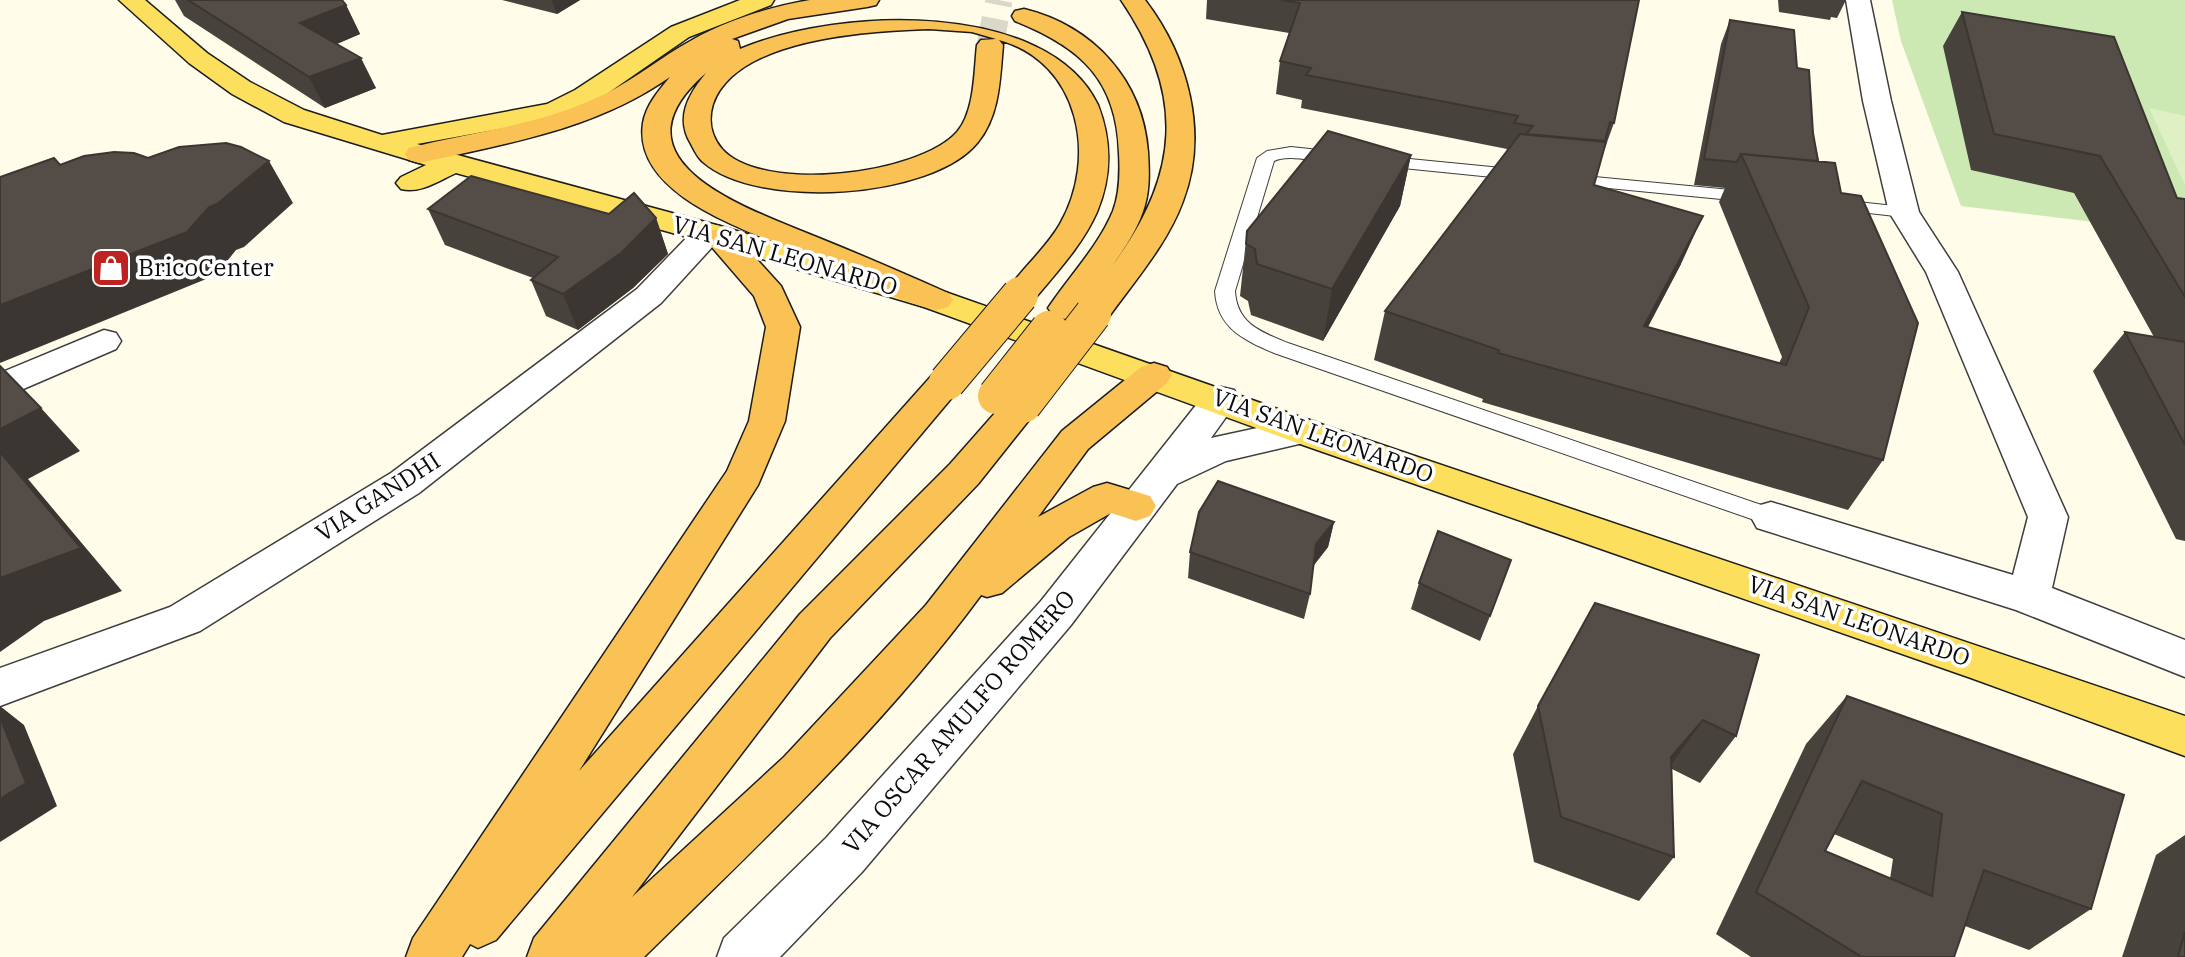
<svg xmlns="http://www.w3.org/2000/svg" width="2185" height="957" font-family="'IBM Plex Serif',serif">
<rect width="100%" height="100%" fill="#fffce9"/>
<path fill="#cce9b3" d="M 1892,0 L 2185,0 L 2185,233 L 1961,206 L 1901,41 Z"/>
<path fill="#dff0c5" d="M 2149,108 L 2185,116 L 2185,185 Z"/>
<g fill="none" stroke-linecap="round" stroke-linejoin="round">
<path stroke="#dad8c8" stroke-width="27" stroke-dasharray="27 14" stroke-linecap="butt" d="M 990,45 L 999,0"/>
<defs>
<path id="service" d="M 1291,147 L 1338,152 L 1347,157 C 1334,170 1294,151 1274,161 L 1235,291 C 1237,324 1261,332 1288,343 L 1779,511 L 1783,517 L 1779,523 L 1771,526 L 1763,523 L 1274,353 C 1244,340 1217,328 1215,291 L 1257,158 L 1267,151 Z
M 1379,156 L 1522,170 L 1531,175 L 1522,180 L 1373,165 L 1370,161 L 1373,157 Z
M 1563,174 L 1752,192 L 1761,197 L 1752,202 L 1557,183 L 1554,179 Z
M 1839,200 L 1904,207 L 1913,212 L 1904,217 L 1833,209 L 1830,205 Z"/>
<path id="minor" d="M 1846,0 L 1870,0 L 1891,101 L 1919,212 L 1958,272 L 2068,517 L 2052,588 L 2185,640 L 2185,677 L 2016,610 L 1757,528 L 1751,517 L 1757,506 L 1771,502 L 2013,575 L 2028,517 L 1926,272 L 1889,212 L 1863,101 Z
M 709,224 L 720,226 L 725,233 L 661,303 L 419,493 L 200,631 L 0,706 L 0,668 L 170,607 L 391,473 L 637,289 L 698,226 Z
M 104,330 L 116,333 L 121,341 L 116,349 L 0,399 L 0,373 Z"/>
<path id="tertiary" d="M 1221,387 L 1234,390 L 1239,399 L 1211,438 L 1303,418 L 1316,422 L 1322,431 L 1316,440 L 1226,461 L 1177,484 L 1071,625 L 862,872 L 780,957 L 717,957 L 724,938 L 826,838 L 1041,601 L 1208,390 Z"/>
<path id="primary" d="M 119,0 L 145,0 L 207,53 L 250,82 L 304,110 L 382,135 L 547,104 L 575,90 L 671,27 L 740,0 L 774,0 L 771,5 L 689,37 L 595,102 L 565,117 L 417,144 L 720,226 L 948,293 L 1329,427 L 2185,716 L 2185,756 L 1971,678 L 1303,445 L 924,307 L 698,240 L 456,173 C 438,181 420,194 401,189 L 396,183 L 401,177 L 426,165 L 284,122 L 232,94 L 189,63 Z"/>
<path id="trunk" d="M 810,0 L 879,0 L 876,5 L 867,7 L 788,19 L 732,39 L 738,41 L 740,49 C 839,7 1048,0 1098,105 C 1112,141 1112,176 1097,212 C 1082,246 1055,274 1032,302 L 1020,305 L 1008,302 L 1004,295 C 1020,270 1045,250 1060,224 C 1098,158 1080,62 999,40 L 1003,45 C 1000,78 1000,115 978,142 C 933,199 757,210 703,162 C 698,158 694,150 691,144 C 675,118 688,95 706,73 C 604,161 747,208 814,236 C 859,254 903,273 948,293 L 953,300 L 948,307 L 936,310 C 890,299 845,273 802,254 C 752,231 632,197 643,123 C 646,105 659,90 670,77 C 594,130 508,143 419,163 L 409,160 L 405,154 L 409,148 C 471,132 535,126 594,99 C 625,86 652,64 680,47 C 720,22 764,8 810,0 ZM 929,29 L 972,32 L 996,39 L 981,40 L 977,45 C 974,71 975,111 957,132 C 919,175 762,194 722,149 C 711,136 708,120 713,104 C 736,38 869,31 929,29 Z
M 1121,0 L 1145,0 C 1188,56 1209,133 1183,201 C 1167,245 1132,284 1105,322 L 1093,325 L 1081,322 L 1077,315 L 1065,319 L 1053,315 L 1048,308 C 1070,275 1098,247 1113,211 C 1120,193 1120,171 1119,153 C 1117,79 1080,47 1015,21 L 1012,16 L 1015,11 L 1024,9 C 1093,26 1143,80 1148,152 C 1149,169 1150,188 1145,205 C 1139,227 1125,248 1112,266 C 1180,175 1186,95 1121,0 Z
M 720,229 L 731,231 L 781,286 L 800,327 L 785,421 L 758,485 L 579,771 L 934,373 L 947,370 L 960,373 L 965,382 L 496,940 L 478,948 L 470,944 L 462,957 L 406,957 L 413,938 L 727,471 L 749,421 L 766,327 L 754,296 L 704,238 L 709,231 Z
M 1154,363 L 1167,367 L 1172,375 L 1167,383 L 1088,449 L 1038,517 L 1093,487 L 1107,483 L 1150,496 L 1156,506 L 1150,516 L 1136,521 L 1111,513 L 1069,537 L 1002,593 L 987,597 L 981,595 C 883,728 761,842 644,957 L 527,957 L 534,938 L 800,614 L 950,464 L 1010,396 L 1023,392 L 1036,396 L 1041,405 L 978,484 L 830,638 L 632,897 L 784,757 L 926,605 L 1062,431 L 1141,367 Z"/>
</defs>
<use href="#service" stroke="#3e3e3e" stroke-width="2"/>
<use href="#minor" stroke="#3e3e3e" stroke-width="3"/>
<use href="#tertiary" stroke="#3e3e3e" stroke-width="3"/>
<use href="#primary" stroke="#1c1c1c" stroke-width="3"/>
<use href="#trunk" stroke="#1c1c1c" stroke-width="3"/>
<use href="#service" fill="#fff" fill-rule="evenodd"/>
<use href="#minor" fill="#fff" fill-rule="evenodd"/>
<use href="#tertiary" fill="#fff" fill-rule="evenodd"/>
<use href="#primary" fill="#fcdf5c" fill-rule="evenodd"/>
<use href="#trunk" fill="#fac255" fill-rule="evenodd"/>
<defs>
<path id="trunk-bridge" d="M 947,382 L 1020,295
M 996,396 L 1049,329
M 1023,405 L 1093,314"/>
</defs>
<use href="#trunk-bridge" stroke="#1c1c1c" stroke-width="38" stroke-linecap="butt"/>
<use href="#trunk-bridge" stroke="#fac255" stroke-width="36"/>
</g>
<path fill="#48423d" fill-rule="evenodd" d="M 175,0 L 342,0 L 346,5 L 360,34 L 337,44 L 376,88 L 325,108 L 184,16 Z
M 502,0 L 580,0 L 557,14 Z
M 1207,0 L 1639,0 L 1614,123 L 1602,156 L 1594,185 L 1681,264 L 1648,327 L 1779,363 L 1782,357 L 1719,202 L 1725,188 L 1694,185 L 1721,44 L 1730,20 L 1797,68 L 1813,133 L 1883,460 L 1848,510 L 1482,402 L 1483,399 L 1374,360 L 1385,311 L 1506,152 L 1507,149 L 1301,108 L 1302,100 L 1276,94 L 1280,61 L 1289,33 L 1206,19 Z
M 1778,0 L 1846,0 L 1837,18 L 1831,17 L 1830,20 L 1779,12 Z
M 1962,12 L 2177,198 L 2185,199 L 2185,541 L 2176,539 L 2093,371 L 2125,332 L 2154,337 L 2074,193 L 1971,170 L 1943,46 Z
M 1411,155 L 1400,206 L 1323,341 L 1251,315 L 1248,301 L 1240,296 L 1247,231 Z
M 428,209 L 609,214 L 656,218 L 668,254 L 633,288 L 578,330 L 546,316 L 531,280 L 533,278 L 445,245 Z
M 1334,522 L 1328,547 L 1313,566 L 1310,594 L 1304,619 L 1188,578 L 1190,552 Z
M 1419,583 L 1490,616 L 1480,641 L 1411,609 Z
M 1759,655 L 1736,736 L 1700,783 L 1672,769 L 1674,857 L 1639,901 L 1534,862 L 1513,754 L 1538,706 Z
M 1847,696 L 2091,909 L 2029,950 L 1965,926 L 1954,957 L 1751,957 L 1716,934 L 1806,744 ZM 1834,834 L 1893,859 L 1890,879 L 1825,851 Z
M 2185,835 L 2185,957 L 2122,957 L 2156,855 Z"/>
<path fill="#3b3632" d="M 552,0 L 580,0 L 557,14 Z
M 346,5 L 360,34 L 315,53 L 300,23 Z
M 361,58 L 376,88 L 325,108 L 309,77 Z
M 1411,155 L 1400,206 L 1323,341 L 1332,289 Z
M 269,161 L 293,203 L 244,247 L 236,250 L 216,275 L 0,363 L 0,305 L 209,207 Z
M 1703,216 L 1681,264 L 1622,375 L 1644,326 Z
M 656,218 L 668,254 L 633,288 L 578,330 L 563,294 Z
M 41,408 L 80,451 L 28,479 L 122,591 L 44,621 L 0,652 L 0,429 Z
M 1334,522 L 1328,547 L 1311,569 L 1316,544 Z
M 0,706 L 24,725 L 57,806 L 0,842 Z
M 1703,720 L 1669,768 L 1671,757 Z"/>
<path fill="#544d47" stroke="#3b3632" stroke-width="2" fill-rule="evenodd" d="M 188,0 L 342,0 L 346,5 L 300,23 L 361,58 L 309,77 Z
M 1281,0 L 1639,0 L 1614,123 L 1610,122 L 1605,141 L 1526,134 L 1533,126 L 1514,123 L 1518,116 L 1306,75 L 1311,68 L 1280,61 L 1300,3 Z
M 1962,12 L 2114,37 L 2177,198 L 2185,199 L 2185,297 L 2100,156 L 1994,134 Z
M 1730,20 L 1794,30 L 1797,68 L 1809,70 L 1813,133 L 1818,161 L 1741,154 L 1737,162 L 1704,159 Z
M 1328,131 L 1411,155 L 1332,289 L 1257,264 L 1255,249 L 1246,244 L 1247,231 Z
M 1520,134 L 1606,142 L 1594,185 L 1703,216 L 1644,326 L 1786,365 L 1809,307 L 1741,154 L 1835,163 L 1841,193 L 1861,196 L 1918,323 L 1883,460 L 1498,353 L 1499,350 L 1385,311 Z
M 226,143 L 241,147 L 269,161 L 217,204 L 209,207 L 187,232 L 0,305 L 0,177 L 54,158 L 60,165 L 84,156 L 114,152 L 134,153 L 148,158 L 179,147 Z
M 471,176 L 609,214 L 634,193 L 656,218 L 621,253 L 563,294 L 531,280 L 558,257 L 428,209 Z
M 2125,332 L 2185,342 L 2185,445 Z
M 0,366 L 41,408 L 0,429 Z
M 0,452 L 81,548 L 0,578 Z
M 1218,481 L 1334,522 L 1316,544 L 1310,594 L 1190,552 L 1199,512 Z
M 1438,531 L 1511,560 L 1490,616 L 1419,583 Z
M 1595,603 L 1759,655 L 1736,736 L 1703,720 L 1671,757 L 1674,857 L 1561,817 L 1538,706 Z
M 1847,696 L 2124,795 L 2091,909 L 1984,870 L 1954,957 L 1862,957 L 1756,892 ZM 1862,781 L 1942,814 L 1932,896 L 1825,851 Z
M 0,717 L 26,783 L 0,799 Z
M 2185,932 L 2185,957 L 2178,957 Z"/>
<defs>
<symbol id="shop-square" viewBox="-11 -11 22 22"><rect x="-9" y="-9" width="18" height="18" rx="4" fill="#bd2321" stroke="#fff"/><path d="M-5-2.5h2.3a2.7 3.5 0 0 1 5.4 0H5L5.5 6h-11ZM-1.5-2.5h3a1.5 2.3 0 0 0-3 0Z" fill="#fff"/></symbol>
</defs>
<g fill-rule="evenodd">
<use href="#shop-square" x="89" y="246" width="44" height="44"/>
</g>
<g text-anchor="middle" stroke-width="7" stroke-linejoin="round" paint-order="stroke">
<g font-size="24" fill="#0b0b0b" stroke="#fff">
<text transform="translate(785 256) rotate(16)" y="8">VIA SAN LEONARDO</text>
<text transform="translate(1323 436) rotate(20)" y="8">VIA SAN LEONARDO</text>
<text transform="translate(378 497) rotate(-33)" y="8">VIA GANDHI</text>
<text transform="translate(1859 621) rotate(19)" y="8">VIA SAN LEONARDO</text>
<text transform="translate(959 722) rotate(-49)" y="8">VIA OSCAR AMULFO ROMERO</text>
</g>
<g font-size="24" fill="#0b0b0b" stroke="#fff" text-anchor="start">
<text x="138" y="276">BricoCenter</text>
</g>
</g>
</svg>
